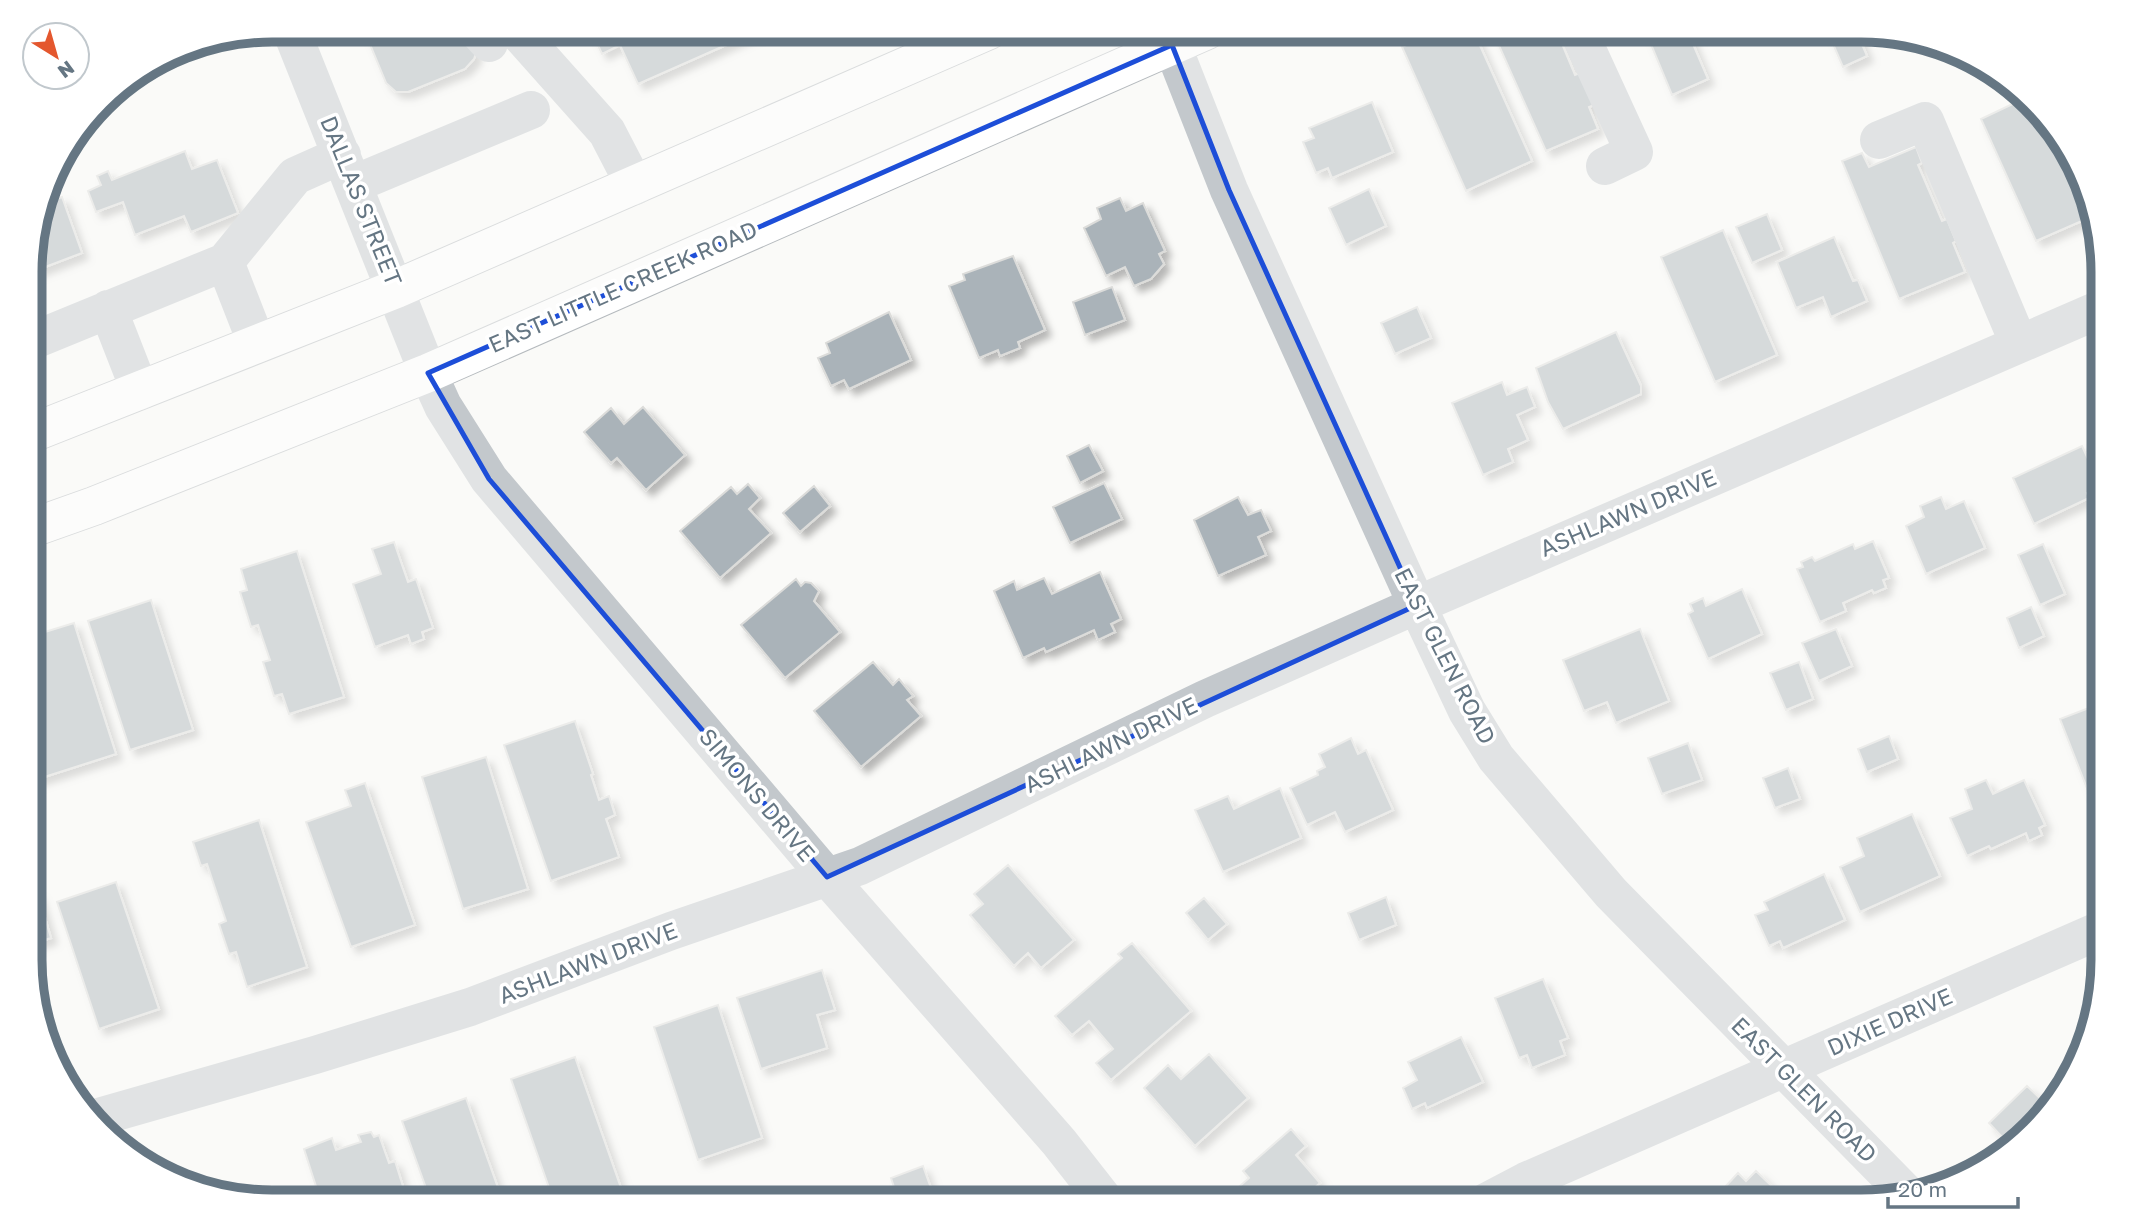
<svg xmlns="http://www.w3.org/2000/svg" width="2133" height="1232" font-family="'Golos Text',sans-serif">
<defs>
<filter id="shadow"><feDropShadow dx="6" dy="6" stdDeviation="3.5" flood-color="#0004"/></filter>
</defs>
<rect width="100%" height="100%" fill="#fafaf8"/>
<path fill="#aab3b9" stroke="#dcdcda" stroke-width="2" filter="url(#shadow)" d="M 364,30 L 460,30 L 476,53 L 474,59 L 465,69 L 408,92 L 396,92 L 386,83 Z
M 591,30 L 760,30 L 638,84 L 620,45 L 602,54 Z
M 1440,30 L 1473,30 L 1532,161 L 1466,191 L 1402,47 Z
M 1492,30 L 1561,30 L 1565,37 L 1560,39 L 1575,75 L 1580,73 L 1594,105 L 1589,107 L 1598,129 L 1546,151 Z
M 1645,30 L 1687,30 L 1708,79 L 1672,95 Z
M 1827,30 L 1856,30 L 1867,56 L 1843,67 Z
M 2021,100 L 2070,150 L 2091,217 L 2036,241 L 1981,119 Z
M 1372,102 L 1393,152 L 1332,178 L 1328,168 L 1316,173 L 1303,142 L 1314,138 L 1309,128 Z
M 1916,147 L 1922,163 L 1918,165 L 1942,221 L 1947,219 L 1956,241 L 1953,243 L 1965,272 L 1899,299 L 1842,161 L 1862,153 L 1869,167 Z
M 185,151 L 192,169 L 217,160 L 238,213 L 191,232 L 184,216 L 135,235 L 123,202 L 96,212 L 88,191 L 101,185 L 97,176 L 108,171 L 112,180 Z
M 1369,189 L 1386,226 L 1346,245 L 1329,208 Z
M 62,197 L 82,253 L 32,272 L 32,240 L 43,204 Z
M 1120,198 L 1126,211 L 1143,203 L 1165,251 L 1159,254 L 1164,264 L 1151,279 L 1134,286 L 1125,267 L 1106,276 L 1084,228 L 1101,219 L 1097,208 Z
M 1767,214 L 1782,250 L 1752,263 L 1736,227 Z
M 1723,230 L 1777,355 L 1715,382 L 1661,257 Z
M 1834,237 L 1853,281 L 1858,280 L 1867,301 L 1831,317 L 1823,297 L 1796,308 L 1777,262 Z
M 1013,256 L 1045,330 L 1018,342 L 1020,348 L 1000,356 L 998,350 L 979,358 L 949,286 L 965,280 L 963,274 Z
M 1112,287 L 1125,320 L 1085,335 L 1073,302 Z
M 1417,307 L 1431,338 L 1395,354 L 1381,323 Z
M 889,312 L 911,360 L 849,389 L 844,380 L 831,386 L 818,358 L 830,353 L 826,343 Z
M 1616,332 L 1641,386 L 1641,394 L 1563,429 L 1548,402 L 1536,368 Z
M 1502,382 L 1507,395 L 1527,387 L 1535,407 L 1517,415 L 1528,440 L 1508,449 L 1513,462 L 1483,475 L 1452,403 Z
M 643,407 L 685,455 L 646,490 L 617,458 L 611,463 L 584,432 L 611,408 L 624,424 Z
M 1089,445 L 1103,471 L 1080,483 L 1067,456 Z
M 2082,446 L 2101,487 L 2087,493 L 2089,498 L 2034,524 L 2013,478 Z
M 1104,483 L 1122,519 L 1070,543 L 1053,507 Z
M 748,484 L 760,498 L 749,509 L 771,533 L 720,578 L 680,531 L 731,487 L 737,494 Z
M 814,486 L 830,506 L 800,532 L 783,513 Z
M 1238,497 L 1248,515 L 1261,510 L 1271,531 L 1258,537 L 1266,555 L 1218,576 L 1194,520 Z
M 1941,497 L 1946,509 L 1964,501 L 1985,548 L 1926,574 L 1906,526 L 1924,517 L 1920,506 Z
M 1873,541 L 1889,578 L 1883,580 L 1886,588 L 1874,593 L 1872,590 L 1843,603 L 1846,611 L 1820,622 L 1797,569 L 1803,567 L 1801,562 L 1812,557 L 1815,561 L 1853,544 L 1855,549 Z
M 394,542 L 408,582 L 416,579 L 433,628 L 422,632 L 424,639 L 411,644 L 408,635 L 375,647 L 353,584 L 381,574 L 372,549 Z
M 2043,544 L 2065,594 L 2040,605 L 2018,555 Z
M 297,551 L 344,697 L 289,714 L 282,694 L 274,696 L 263,662 L 270,660 L 258,625 L 251,627 L 240,592 L 247,590 L 241,569 Z
M 1100,572 L 1121,619 L 1111,624 L 1115,632 L 1098,640 L 1094,630 L 1046,652 L 1044,648 L 1023,658 L 994,591 L 1014,581 L 1017,590 L 1044,578 L 1052,594 Z
M 796,579 L 801,586 L 805,582 L 811,583 L 819,591 L 814,601 L 840,632 L 785,678 L 741,625 Z
M 1742,589 L 1762,634 L 1708,659 L 1688,614 L 1693,611 L 1690,604 L 1703,598 L 1706,606 Z
M 151,600 L 193,730 L 130,750 L 88,621 Z
M 2031,607 L 2044,636 L 2019,648 L 2007,618 Z
M 74,623 L 116,754 L 35,780 L 32,770 L 34,757 L 32,636 Z
M 1640,629 L 1669,701 L 1616,723 L 1607,702 L 1584,711 L 1563,660 Z
M 1836,629 L 1852,666 L 1819,681 L 1802,643 Z
M 2103,647 L 2103,686 L 2088,653 Z
M 873,662 L 893,685 L 899,679 L 913,696 L 907,700 L 921,716 L 861,767 L 814,711 Z
M 1799,662 L 1813,699 L 1786,710 L 1770,673 Z
M 2102,703 L 2103,805 L 2095,809 L 2060,719 Z
M 575,721 L 593,774 L 591,775 L 599,800 L 609,796 L 615,815 L 606,819 L 619,857 L 551,881 L 504,745 Z
M 1889,736 L 1898,759 L 1867,772 L 1858,749 Z
M 1351,738 L 1358,754 L 1366,750 L 1393,810 L 1345,832 L 1335,812 L 1307,825 L 1290,788 L 1318,775 L 1317,771 L 1325,767 L 1319,754 Z
M 1688,743 L 1702,780 L 1662,794 L 1648,758 Z
M 486,757 L 528,889 L 463,909 L 422,777 Z
M 1788,768 L 1800,799 L 1775,808 L 1763,778 Z
M 1986,780 L 1993,794 L 2024,780 L 2045,825 L 2039,828 L 2042,835 L 2029,841 L 2026,833 L 1991,849 L 1989,846 L 1967,856 L 1950,818 L 1972,809 L 1965,789 Z
M 365,783 L 415,925 L 351,947 L 306,822 L 351,806 L 345,790 Z
M 1280,788 L 1301,838 L 1223,872 L 1195,810 L 1228,796 L 1234,809 Z
M 1912,814 L 1940,876 L 1860,912 L 1840,867 L 1864,856 L 1857,838 Z
M 259,820 L 307,967 L 247,987 L 236,952 L 229,954 L 219,924 L 226,921 L 207,864 L 201,866 L 193,842 Z
M 1008,865 L 1074,940 L 1041,968 L 1028,953 L 1014,966 L 970,915 L 983,904 L 974,894 Z
M 1824,874 L 1845,920 L 1783,948 L 1780,941 L 1769,946 L 1755,915 L 1768,910 L 1764,902 Z
M 116,882 L 159,1009 L 99,1029 L 57,902 Z
M 38,894 L 51,938 L 32,944 L 32,896 Z
M 1386,897 L 1396,925 L 1359,940 L 1348,913 Z
M 1204,898 L 1227,924 L 1208,940 L 1186,913 Z
M 1132,943 L 1191,1011 L 1111,1080 L 1096,1063 L 1113,1049 L 1089,1021 L 1072,1035 L 1055,1016 L 1122,958 L 1118,954 Z
M 822,970 L 835,1010 L 817,1015 L 827,1048 L 761,1069 L 737,998 Z
M 1543,979 L 1568,1038 L 1560,1041 L 1565,1055 L 1532,1068 L 1527,1055 L 1519,1058 L 1495,998 Z
M 718,1005 L 762,1138 L 698,1160 L 654,1027 Z
M 1461,1037 L 1483,1082 L 1427,1108 L 1425,1103 L 1412,1109 L 1403,1088 L 1417,1080 L 1408,1062 Z
M 1209,1054 L 1248,1098 L 1195,1146 L 1144,1088 L 1168,1065 L 1181,1079 Z
M 575,1057 L 621,1188 L 580,1202 L 554,1202 L 511,1079 Z
M 2027,1086 L 2043,1101 L 2053,1091 L 2057,1095 L 2000,1152 L 1993,1145 L 2002,1137 L 1989,1123 Z
M 466,1098 L 503,1202 L 431,1202 L 402,1121 Z
M 1291,1129 L 1306,1146 L 1296,1155 L 1320,1183 L 1298,1202 L 1222,1202 L 1249,1178 L 1243,1171 Z
M 371,1132 L 374,1137 L 379,1135 L 389,1163 L 395,1161 L 406,1196 L 389,1202 L 321,1202 L 304,1149 L 332,1138 L 336,1150 L 361,1142 L 358,1135 Z
M 923,1166 L 936,1202 L 899,1202 L 891,1178 Z
M 1756,1171 L 1779,1193 L 1771,1202 L 1711,1202 L 1738,1173 L 1746,1181 Z"/>
<g fill="none" stroke-linecap="round" stroke-linejoin="round">
<defs>
<path id="major" d="M 32,433 L 396,289 L 989,30
M 32,528 L 94,506 L 428,373 L 1207,30"/>
</defs>
<use href="#major" stroke="#b5babe" stroke-width="40"/>
<path stroke="#c3c8cc" stroke-width="38" d="M 291,30 L 428,373 L 443,406 L 489,479 L 827,877 L 1059,1142 L 1106,1202
M 477,30 L 489,43
M 516,30 L 607,132 L 635,186
M 917,30 L 928,57
M 1578,30 L 1634,152 L 1605,166
M 1172,45 L 1229,190 L 1417,605 L 1467,711 L 1496,758 L 1611,893 L 1906,1193
M 1879,140 L 1925,121 L 2019,344
M 354,184 L 531,110
M 225,262 L 295,176 L 342,155
M 108,309 L 140,391
M 32,341 L 225,262 L 257,344
M 95,1118 L 315,1055 L 470,1007 L 671,931 L 860,866 L 1205,699 L 1417,605 L 2103,308
M 1486,1202 L 1526,1181 L 2103,929"/>
<use href="#major" stroke="#fff" stroke-width="38"/>
</g>
<path d="M0 0H2133V1232H0ZM 1172,45 L 1229,190 L 1417,605 L 827,877 L 489,479 L 428,373 Z" fill="#fafaf8" fill-opacity=".55" fill-rule="evenodd"/>
<path fill="none" stroke="#1d4ed8" stroke-width="5" stroke-linejoin="round" d="M 1172,45 L 1229,190 L 1417,605 L 827,877 L 489,479 L 428,373 Z"/>
<g text-anchor="middle" stroke-width="7" stroke-linejoin="round" paint-order="stroke">
<g font-size="23" fill="#657683" stroke="#fff">
<text transform="translate(361 201) rotate(68)" y="8">DALLAS STREET</text>
<text transform="translate(623 287) rotate(-24)" y="8">EAST LITTLE CREEK ROAD</text>
<text transform="translate(1628 513) rotate(-23)" y="8">ASHLAWN DRIVE</text>
<text transform="translate(1445 656) rotate(63)" y="8">EAST GLEN ROAD</text>
<text transform="translate(1111 745) rotate(-26)" y="8">ASHLAWN DRIVE</text>
<text transform="translate(757 795) rotate(50)" y="8">SIMONS DRIVE</text>
<text transform="translate(588 963) rotate(-21)" y="8">ASHLAWN DRIVE</text>
<text transform="translate(1890 1022) rotate(-24)" y="8">DIXIE DRIVE</text>
<text transform="translate(1804 1090) rotate(45)" y="8">EAST GLEN ROAD</text>
</g>
</g>
<path d="M0 0H2133V1232H0ZM272 42H1861A230 230 0 0 1 2091 272V960A230 230 0 0 1 1861 1190H272A230 230 0 0 1 42 960V272A230 230 0 0 1 272 42Z" fill="#fff" fill-rule="evenodd"/>
<path fill="none" stroke="#657683" stroke-width="9" d="M272 42H1861A230 230 0 0 1 2091 272V960A230 230 0 0 1 1861 1190H272A230 230 0 0 1 42 960V272A230 230 0 0 1 272 42Z"/>
<g transform="translate(56 56) rotate(143)"><circle r="33" fill="#ffffff" stroke="#c1c8cd" stroke-width="2"/>
<path d="M0-5L12 26L0 18L-12 26Z" fill="#e4572e"/>
<text y="-10" font-size="19" font-weight="bold" text-anchor="middle" fill="#657683">N</text>
</g>
<path d="M1888 1197v10h130v-10" fill="none" stroke="#657683" stroke-width="3.5"/>
<text x="1898" y="1197" font-size="21" fill="#657683" stroke="#ffffff" stroke-width="5" paint-order="stroke">20 m</text>
</svg>
